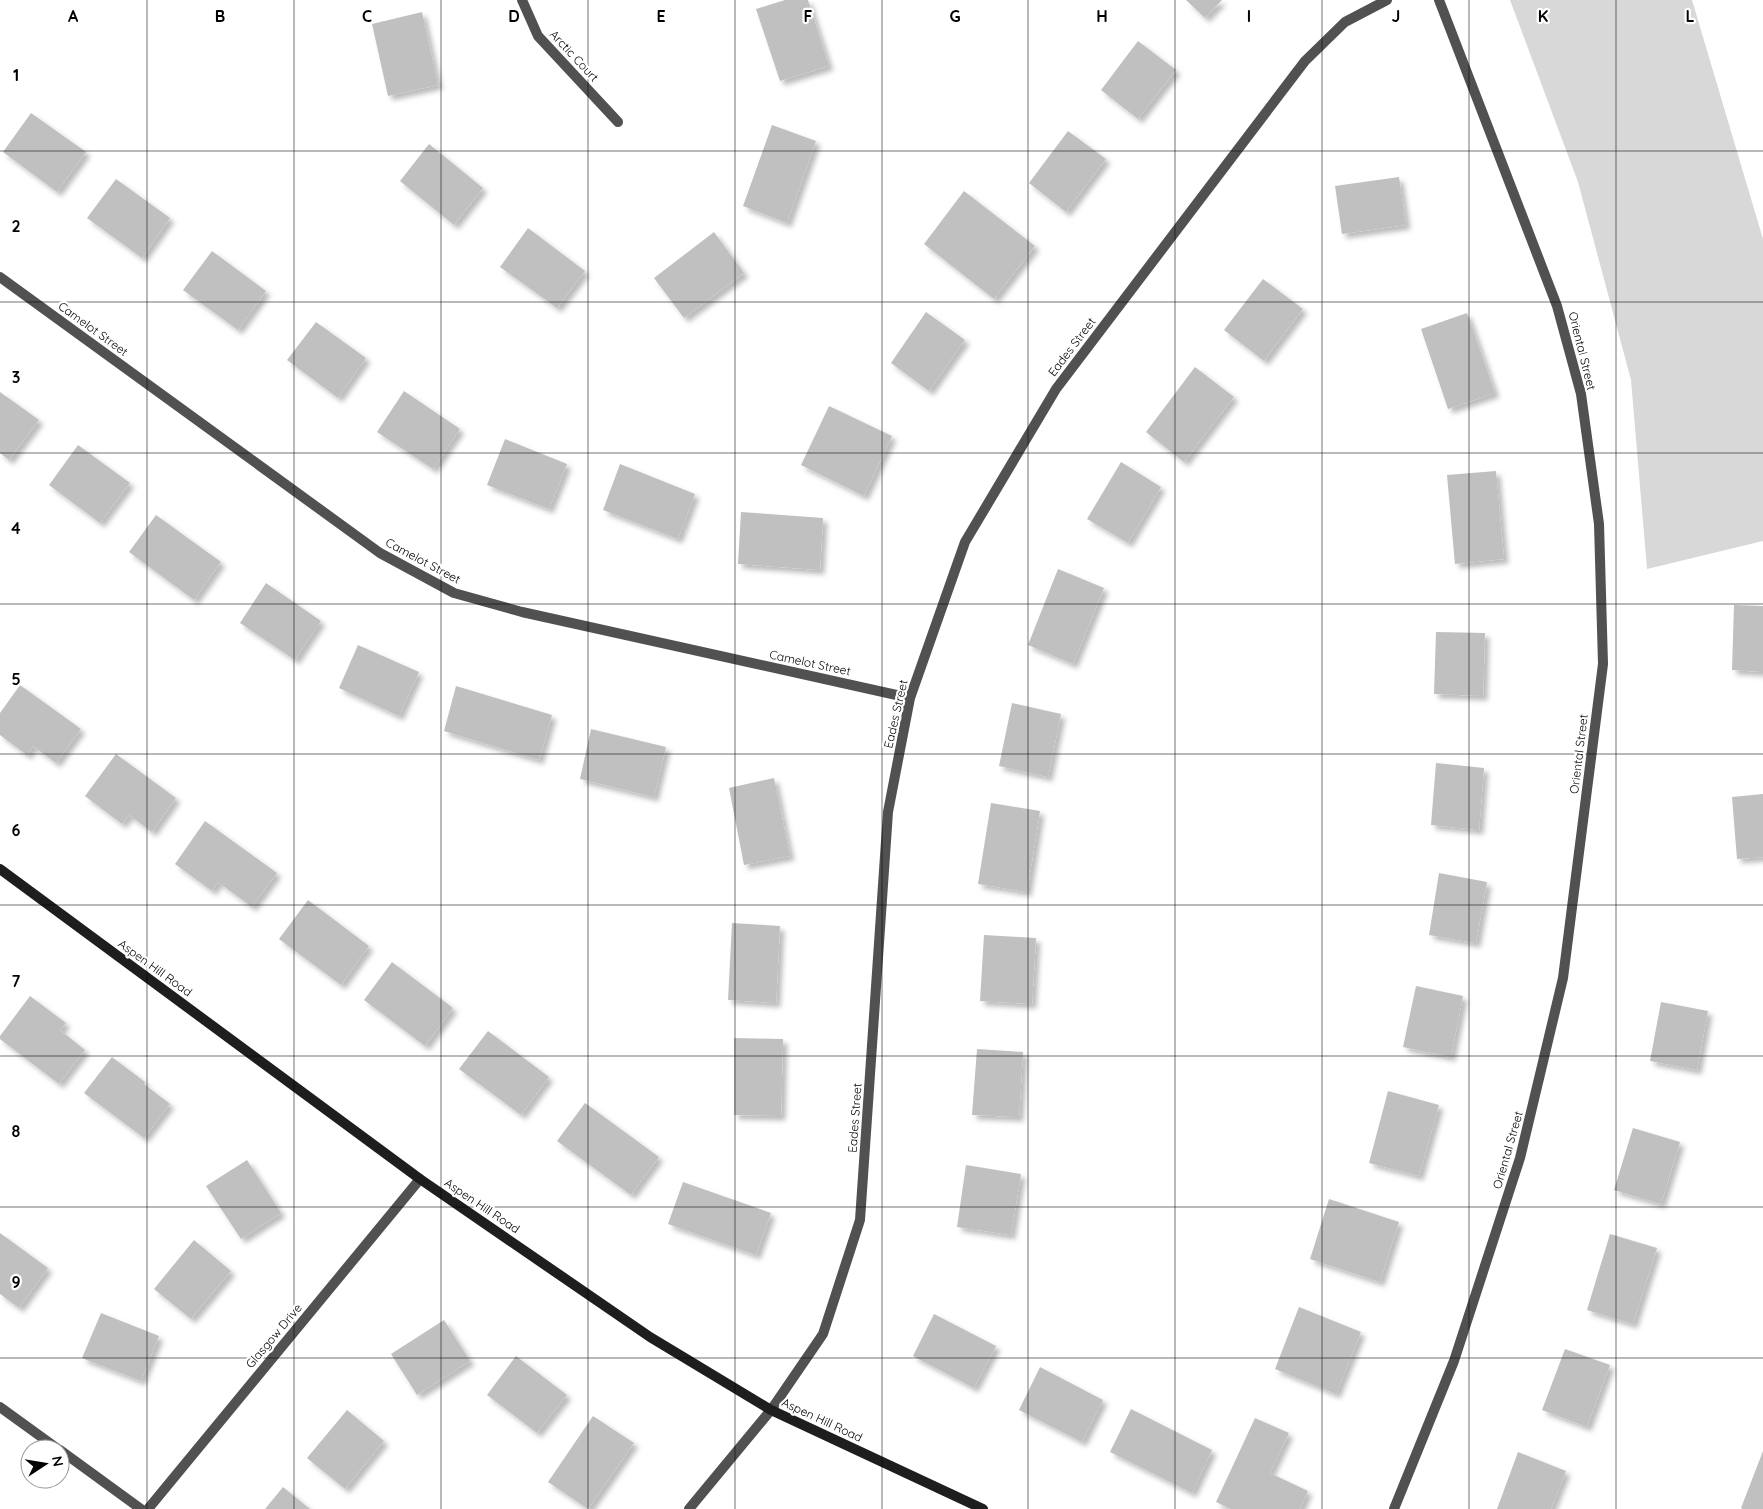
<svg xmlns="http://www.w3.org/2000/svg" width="1763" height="1509" font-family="Quicksand,sans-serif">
<defs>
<filter id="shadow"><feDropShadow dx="4.5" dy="4.5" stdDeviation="2.5" flood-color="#0004"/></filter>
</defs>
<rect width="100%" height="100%" fill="#fff"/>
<path fill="#d8d8d8" d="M 1510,0 L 1692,0 L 1763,239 L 1763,541 L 1647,569 L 1631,380 L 1578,182 Z"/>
<path fill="#c0c0c0" filter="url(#shadow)" d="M 785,0 L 808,0 L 829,66 L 780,81 L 756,9 Z
M 1186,0 L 1222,0 L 1205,18 Z
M 422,12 L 438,85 L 388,96 L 372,24 Z
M 1138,41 L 1176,70 L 1138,119 L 1101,90 Z
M 31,113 L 86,152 L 57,192 L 3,152 Z
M 772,125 L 816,141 L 787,223 L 743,206 Z
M 1068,131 L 1106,159 L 1066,212 L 1029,183 Z
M 429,144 L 483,188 L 454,225 L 400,181 Z
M 1399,177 L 1406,225 L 1342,234 L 1335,186 Z
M 116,179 L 170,218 L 142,258 L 87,218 Z
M 964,191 L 1035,246 L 994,299 L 924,244 Z
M 528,228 L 585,271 L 557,308 L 500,267 Z
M 714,232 L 744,273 L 684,318 L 654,278 Z
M 212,251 L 266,291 L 238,330 L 183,290 Z
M 1263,279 L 1303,309 L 1264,361 L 1224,330 Z
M 926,312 L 965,340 L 929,391 L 891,363 Z
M 1467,313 L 1495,393 L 1448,409 L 1421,329 Z
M 316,322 L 366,358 L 338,398 L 287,360 Z
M 1195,367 L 1234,397 L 1184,462 L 1146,432 Z
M 404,391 L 460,429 L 433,469 L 377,432 Z
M 0,392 L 39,420 L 9,460 L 0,453 Z
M 829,406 L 892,436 L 864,496 L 801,465 Z
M 505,439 L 567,464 L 549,509 L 487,485 Z
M 78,445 L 130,483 L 100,523 L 49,485 Z
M 1121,462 L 1161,487 L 1128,543 L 1087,519 Z
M 620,464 L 695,494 L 678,539 L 603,510 Z
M 1496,471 L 1504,559 L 1455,564 L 1447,475 Z
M 741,512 L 823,518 L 820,570 L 738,564 Z
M 156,515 L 221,562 L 194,600 L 129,552 Z
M 1058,569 L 1104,588 L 1073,664 L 1028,645 Z
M 266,583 L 321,621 L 295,660 L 240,623 Z
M 1734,605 L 1763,606 L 1763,672 L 1732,670 Z
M 1436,632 L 1485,633 L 1483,696 L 1434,694 Z
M 358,645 L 419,672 L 399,716 L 339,688 Z
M 20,685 L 81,729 L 56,763 L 33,746 L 27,755 L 0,735 L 0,713 Z
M 456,686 L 552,715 L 539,760 L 444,731 Z
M 1012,703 L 1061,714 L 1048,777 L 999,766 Z
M 591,729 L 666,747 L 654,797 L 580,779 Z
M 116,754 L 176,798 L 152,832 L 129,815 L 122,824 L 85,796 Z
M 1436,763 L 1484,768 L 1479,830 L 1431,825 Z
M 774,778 L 790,856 L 744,865 L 729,788 Z
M 1763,794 L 1763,857 L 1737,859 L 1732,797 Z
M 991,803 L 1040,811 L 1027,892 L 978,884 Z
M 205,821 L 277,873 L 252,907 L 218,882 L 212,891 L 175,864 Z
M 1439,873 L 1487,882 L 1476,943 L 1429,935 Z
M 308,900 L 369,946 L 341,985 L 279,939 Z
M 732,923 L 780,926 L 776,1003 L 728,1000 Z
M 984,935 L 1036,938 L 1032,1004 L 980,1001 Z
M 392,962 L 453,1008 L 425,1046 L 364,1000 Z
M 1416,986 L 1463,996 L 1451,1057 L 1403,1047 Z
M 30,996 L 66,1023 L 60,1030 L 85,1050 L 59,1084 L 0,1039 L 0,1036 Z
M 1661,1002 L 1708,1011 L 1697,1070 L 1650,1061 Z
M 488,1031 L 549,1077 L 521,1115 L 459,1069 Z
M 734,1038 L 783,1039 L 781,1116 L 734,1115 Z
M 977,1049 L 1023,1052 L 1019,1117 L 972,1115 Z
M 112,1057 L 145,1082 L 144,1084 L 170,1104 L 144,1138 L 84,1093 Z
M 1388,1091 L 1439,1105 L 1419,1176 L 1369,1163 Z
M 585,1103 L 659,1157 L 631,1195 L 557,1141 Z
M 1633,1128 L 1680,1142 L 1661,1204 L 1614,1190 Z
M 247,1160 L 281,1213 L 241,1239 L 206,1186 Z
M 966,1165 L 1021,1174 L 1011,1235 L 957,1227 Z
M 683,1182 L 771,1213 L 756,1255 L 668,1224 Z
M 1329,1199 L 1399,1222 L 1380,1282 L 1310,1259 Z
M 0,1233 L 48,1268 L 19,1308 L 0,1294 Z
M 1610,1234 L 1657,1248 L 1633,1324 L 1587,1310 Z
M 194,1240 L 231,1271 L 191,1319 L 154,1289 Z
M 1299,1307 L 1361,1332 L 1336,1394 L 1275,1369 Z
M 101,1313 L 159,1336 L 141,1381 L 82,1358 Z
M 934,1314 L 996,1346 L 974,1388 L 913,1356 Z
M 444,1320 L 470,1361 L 417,1395 L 391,1354 Z
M 1565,1349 L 1610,1365 L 1587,1427 L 1542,1410 Z
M 516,1356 L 567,1395 L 537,1433 L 487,1395 Z
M 1040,1367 L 1103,1400 L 1082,1442 L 1019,1410 Z
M 1131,1409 L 1212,1450 L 1192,1493 L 1110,1452 Z
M 347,1410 L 384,1441 L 345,1489 L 307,1458 Z
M 593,1416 L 634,1443 L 588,1509 L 548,1482 Z
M 1255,1418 L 1289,1433 L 1270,1473 L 1308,1491 L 1300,1509 L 1231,1509 L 1216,1502 Z
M 1763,1451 L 1763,1509 L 1743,1509 L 1741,1508 Z
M 1518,1452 L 1566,1471 L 1551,1509 L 1497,1509 Z
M 283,1487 L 310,1509 L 265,1509 Z"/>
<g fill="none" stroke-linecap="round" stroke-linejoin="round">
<path stroke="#515151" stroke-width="10" d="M 522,0 L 538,36 L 618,122
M 0,277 L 380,553 L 454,593 L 522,612 L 910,698
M 0,1407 L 58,1449
M 60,1450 L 141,1509
M 148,1509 L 420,1179
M 689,1509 L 771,1410 L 823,1334 L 860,1220 L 888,812 L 910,698 L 965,542 L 1056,389 L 1305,61 L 1345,22 L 1387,0
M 1394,1509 L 1454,1361 L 1520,1158 L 1563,978 L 1603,664 L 1599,524 L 1581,394 L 1557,306 L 1439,0"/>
<path stroke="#1e1e1e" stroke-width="10" d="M 0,869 L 420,1179 L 650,1337 L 771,1410 L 983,1509"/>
</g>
<path fill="none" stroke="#000" stroke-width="1" stroke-opacity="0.55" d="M 147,0 L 147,1509M 294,0 L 294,1509M 441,0 L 441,1509M 588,0 L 588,1509M 735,0 L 735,1509M 882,0 L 882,1509M 1028,0 L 1028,1509M 1175,0 L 1175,1509M 1322,0 L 1322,1509M 1469,0 L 1469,1509M 1616,0 L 1616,1509M 0,151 L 1763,151M 0,302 L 1763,302M 0,453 L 1763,453M 0,604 L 1763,604M 0,754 L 1763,754M 0,905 L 1763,905M 0,1056 L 1763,1056M 0,1207 L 1763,1207M 0,1358 L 1763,1358"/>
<g text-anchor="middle" stroke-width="4.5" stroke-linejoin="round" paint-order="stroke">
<g font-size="12" fill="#000" stroke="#fff">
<text transform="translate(574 56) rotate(47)" y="4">Arctic Court</text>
<text transform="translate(93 329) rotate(36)" y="4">Camelot Street</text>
<text transform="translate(1072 347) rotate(-53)" y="4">Eades Street</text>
<text transform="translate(1582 351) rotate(76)" y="4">Oriental Street</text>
<text transform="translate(423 561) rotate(28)" y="4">Camelot Street</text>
<text transform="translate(810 663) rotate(12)" y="4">Camelot Street</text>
<text transform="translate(896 714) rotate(-77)" y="4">Eades Street</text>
<text transform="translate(1579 754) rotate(-83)" y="4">Oriental Street</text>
<text transform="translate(155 968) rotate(36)" y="4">Aspen Hill Road</text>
<text transform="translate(855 1118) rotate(-86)" y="4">Eades Street</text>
<text transform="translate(1508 1150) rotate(-74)" y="4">Oriental Street</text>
<text transform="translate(482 1206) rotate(34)" y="4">Aspen Hill Road</text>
<text transform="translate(274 1336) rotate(-50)" y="4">Glasgow Drive</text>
<text transform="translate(822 1420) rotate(25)" y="4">Aspen Hill Road</text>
</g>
</g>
<g font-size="16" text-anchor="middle" font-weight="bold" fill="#000" stroke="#fff" stroke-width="4.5" stroke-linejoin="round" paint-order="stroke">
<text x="73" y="22">A</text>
<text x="220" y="22">B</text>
<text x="367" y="22">C</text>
<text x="514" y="22">D</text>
<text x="661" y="22">E</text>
<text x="808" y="22">F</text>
<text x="955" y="22">G</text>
<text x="1102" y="22">H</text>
<text x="1249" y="22">I</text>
<text x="1396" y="22">J</text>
<text x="1543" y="22">K</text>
<text x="1690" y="22">L</text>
<text x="16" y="81">1</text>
<text x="16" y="232">2</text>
<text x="16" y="383">3</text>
<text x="16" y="534">4</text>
<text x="16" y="685">5</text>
<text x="16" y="836">6</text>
<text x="16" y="987">7</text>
<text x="16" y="1137">8</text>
<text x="16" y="1288">9</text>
</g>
<g transform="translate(45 1464) rotate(78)"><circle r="24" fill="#ffffff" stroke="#999999"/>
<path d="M0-4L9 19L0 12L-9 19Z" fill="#000000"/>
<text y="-8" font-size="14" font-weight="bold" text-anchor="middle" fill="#000000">N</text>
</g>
</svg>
